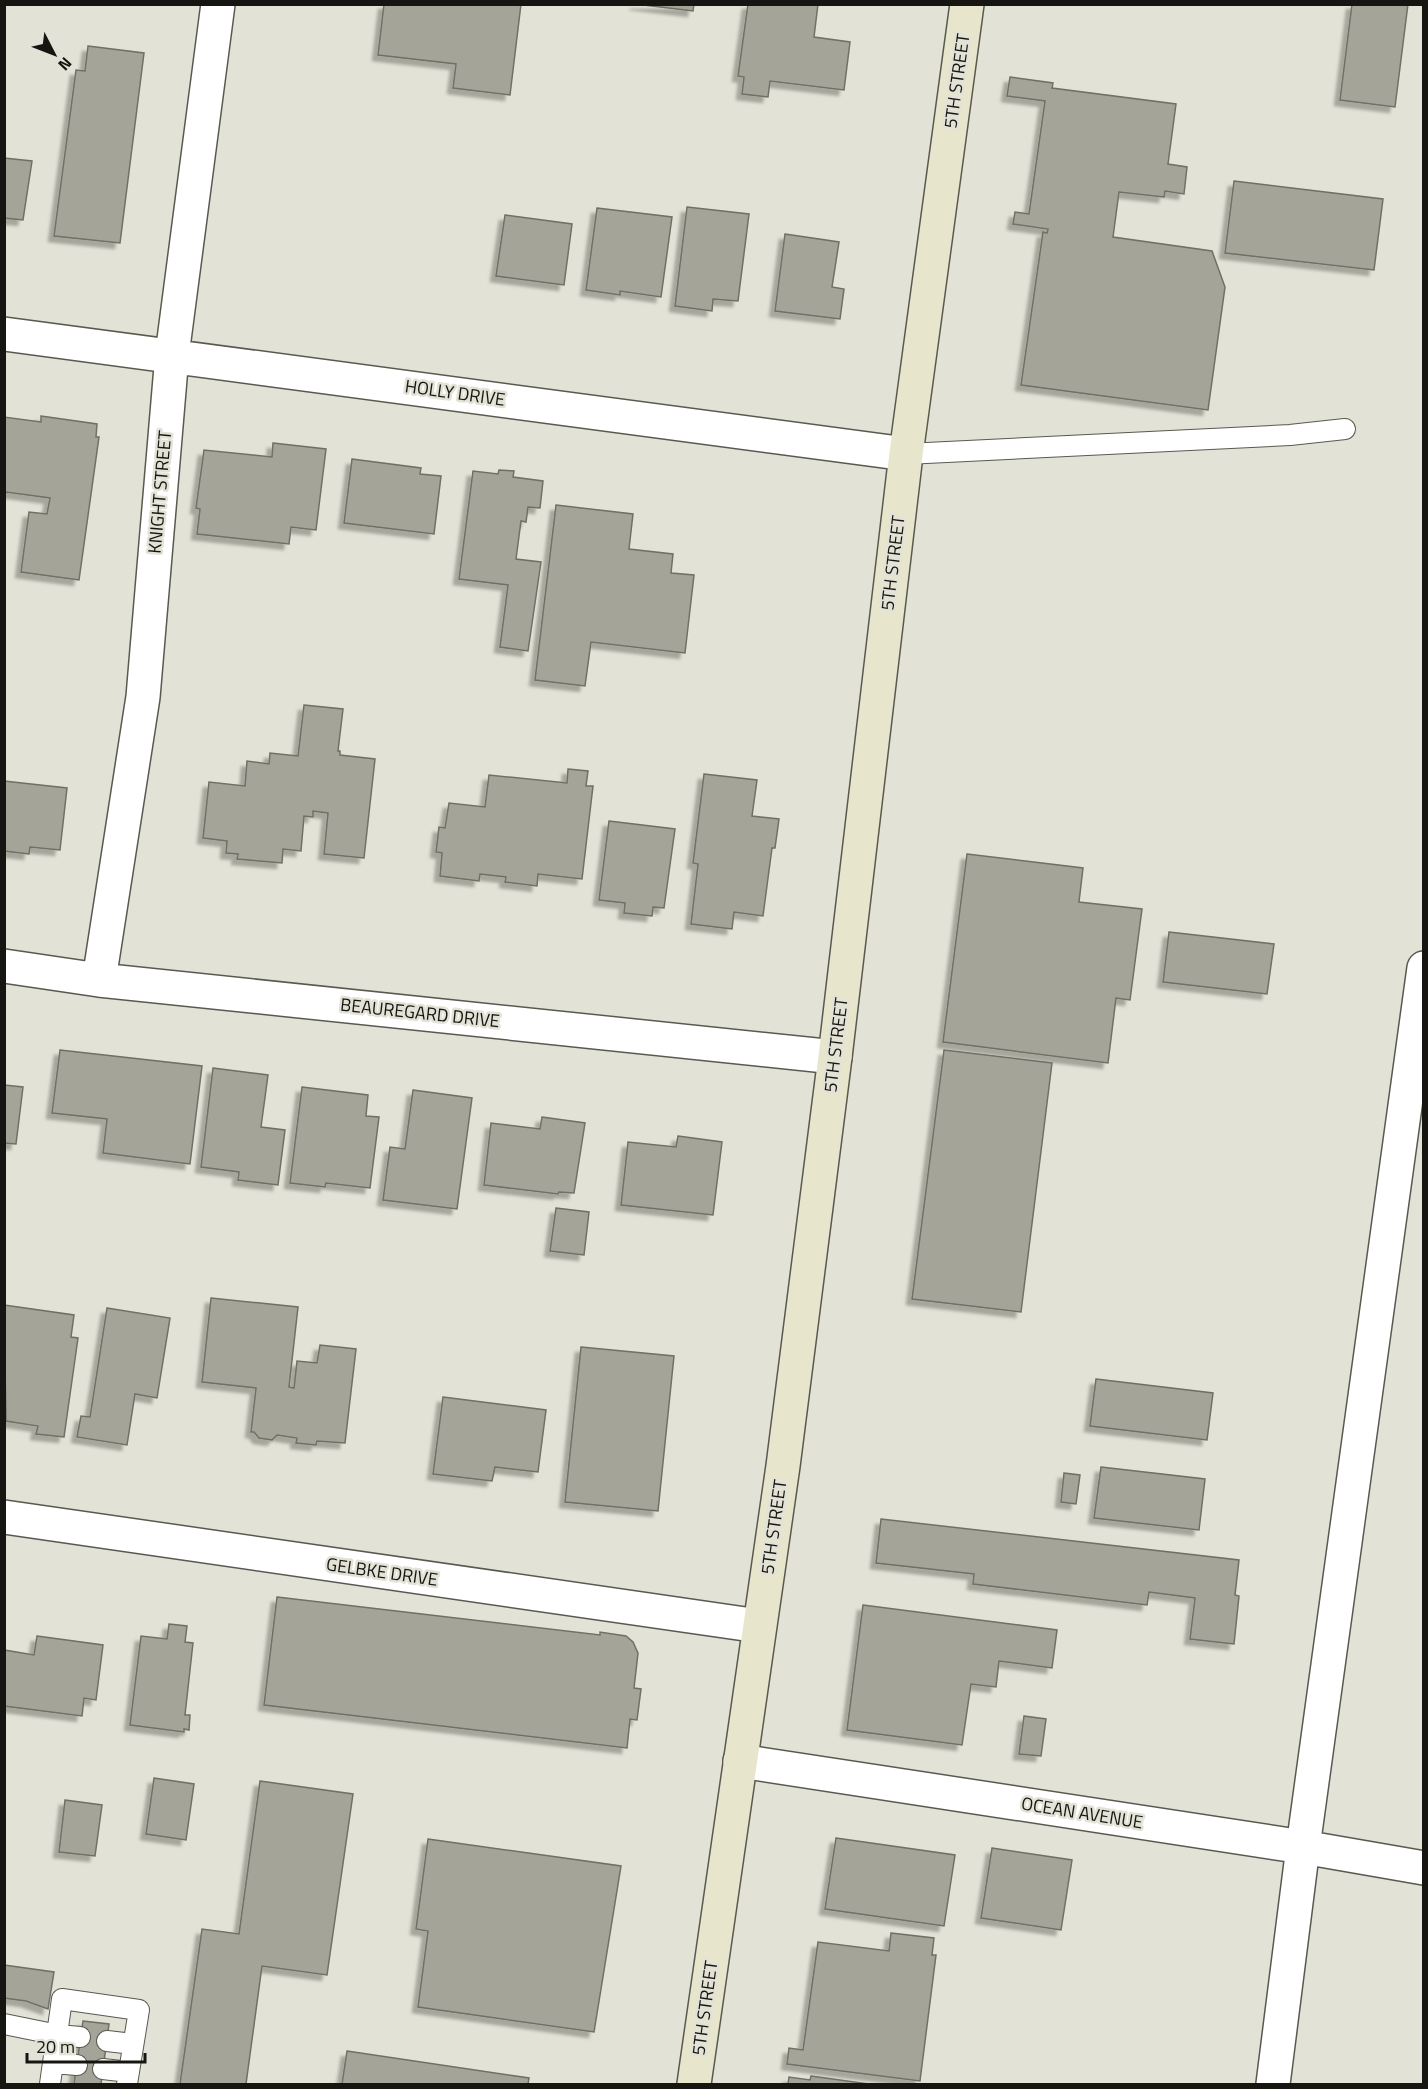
<svg xmlns="http://www.w3.org/2000/svg" width="1428" height="2089" font-family="'Titillium Web',sans-serif">
<defs>
<filter id="shadow"><feDropShadow dx="-5.5" dy="5.5" stdDeviation="1.5" flood-color="#0004"/></filter>
</defs>
<rect width="100%" height="100%" fill="#e3e2d6"/>
<path fill="#a5a499" stroke="#717066" stroke-width="1.5" filter="url(#shadow)" d="M 384,4 L 521,4 L 510,95 L 453,88 L 456,64 L 378,55 Z
M 635,4 L 694,4 L 693,11 Z
M 748,4 L 818,4 L 814,37 L 850,42 L 844,90 L 770,81 L 768,97 L 742,94 L 744,77 L 738,76 Z
M 1352,4 L 1408,4 L 1395,107 L 1340,100 Z
M 88,46 L 144,53 L 120,243 L 54,236 L 76,70 L 85,71 Z
M 1010,77 L 1053,83 L 1052,88 L 1176,104 L 1168,164 L 1187,167 L 1184,194 L 1165,191 L 1164,197 L 1119,192 L 1113,237 L 1212,251 L 1225,287 L 1208,410 L 1021,385 L 1043,232 L 1047,233 L 1048,229 L 1013,224 L 1015,212 L 1029,214 L 1045,101 L 1007,96 Z
M 4,158 L 32,161 L 23,220 L 4,218 Z
M 1234,181 L 1383,199 L 1374,270 L 1225,253 Z
M 687,207 L 749,214 L 738,301 L 713,299 L 712,311 L 675,306 Z
M 597,208 L 672,217 L 661,297 L 620,291 L 620,295 L 586,290 Z
M 505,215 L 572,224 L 564,285 L 496,276 Z
M 785,234 L 839,242 L 832,287 L 844,289 L 840,319 L 775,311 Z
M 41,416 L 97,424 L 96,437 L 99,437 L 79,580 L 21,572 L 29,512 L 47,514 L 50,498 L 6,492 L 4,499 L 4,417 L 41,422 Z
M 273,443 L 326,449 L 316,530 L 291,527 L 289,544 L 197,534 L 200,509 L 196,508 L 204,450 L 272,457 Z
M 352,459 L 421,468 L 420,474 L 441,476 L 434,534 L 344,523 Z
M 499,470 L 514,471 L 513,477 L 543,481 L 540,508 L 528,507 L 526,522 L 521,521 L 516,559 L 541,562 L 528,651 L 500,647 L 508,585 L 459,579 L 473,471 L 498,474 Z
M 556,505 L 633,514 L 629,549 L 673,554 L 671,573 L 694,575 L 685,653 L 591,642 L 585,686 L 535,680 Z
M 304,705 L 343,709 L 338,751 L 340,751 L 340,755 L 375,759 L 364,858 L 324,854 L 328,813 L 313,811 L 313,817 L 304,816 L 301,851 L 283,849 L 282,863 L 237,859 L 238,854 L 226,853 L 227,841 L 203,838 L 209,782 L 245,786 L 247,761 L 269,764 L 270,753 L 298,756 Z
M 568,769 L 588,771 L 586,786 L 593,786 L 582,879 L 538,874 L 537,886 L 505,882 L 506,877 L 480,874 L 479,881 L 440,876 L 442,853 L 436,852 L 439,827 L 445,828 L 449,803 L 485,807 L 489,775 L 567,783 Z
M 704,774 L 757,780 L 752,816 L 779,819 L 775,848 L 772,848 L 763,916 L 734,912 L 732,929 L 691,924 L 698,864 L 693,863 Z
M 4,781 L 67,788 L 60,850 L 30,847 L 29,854 L 4,851 Z
M 609,821 L 675,829 L 664,908 L 653,907 L 652,916 L 624,913 L 625,903 L 599,900 Z
M 967,854 L 1083,868 L 1079,902 L 1142,909 L 1130,1000 L 1116,998 L 1108,1063 L 943,1042 Z
M 1169,932 L 1274,944 L 1267,994 L 1163,982 Z
M 60,1050 L 202,1066 L 190,1164 L 103,1153 L 107,1119 L 52,1113 Z
M 944,1050 L 1052,1063 L 1021,1312 L 912,1299 Z
M 213,1068 L 268,1075 L 261,1127 L 285,1130 L 278,1185 L 238,1180 L 239,1172 L 201,1167 Z
M 4,1085 L 23,1087 L 16,1144 L 4,1143 Z
M 302,1087 L 368,1095 L 366,1116 L 379,1117 L 370,1188 L 326,1183 L 325,1187 L 290,1183 Z
M 413,1090 L 472,1098 L 457,1209 L 383,1200 L 390,1147 L 405,1149 Z
M 542,1117 L 585,1123 L 574,1193 L 559,1192 L 558,1194 L 484,1185 L 491,1123 L 540,1129 Z
M 678,1136 L 722,1142 L 713,1215 L 621,1205 L 628,1142 L 676,1147 Z
M 556,1208 L 589,1212 L 584,1255 L 550,1251 Z
M 211,1298 L 298,1307 L 289,1387 L 294,1388 L 297,1361 L 317,1363 L 320,1345 L 356,1349 L 345,1443 L 317,1441 L 316,1445 L 296,1443 L 297,1438 L 277,1435 L 272,1440 L 259,1438 L 254,1432 L 251,1432 L 256,1388 L 202,1382 Z
M 4,1305 L 74,1315 L 71,1337 L 78,1338 L 64,1437 L 36,1434 L 38,1426 L 6,1421 Z
M 107,1308 L 170,1318 L 157,1398 L 135,1394 L 127,1445 L 77,1437 L 81,1416 L 90,1417 Z
M 581,1347 L 674,1356 L 658,1511 L 565,1502 Z
M 1096,1379 L 1213,1393 L 1207,1440 L 1090,1426 Z
M 443,1397 L 546,1410 L 538,1472 L 495,1467 L 492,1481 L 433,1474 Z
M 1101,1467 L 1205,1479 L 1199,1530 L 1094,1518 Z
M 1064,1473 L 1080,1475 L 1076,1504 L 1061,1502 Z
M 881,1519 L 1239,1560 L 1235,1595 L 1239,1596 L 1234,1644 L 1190,1639 L 1195,1598 L 1149,1592 L 1147,1605 L 973,1584 L 974,1574 L 876,1563 Z
M 277,1597 L 600,1635 L 600,1632 L 626,1636 L 633,1642 L 638,1653 L 634,1688 L 641,1689 L 637,1720 L 630,1719 L 627,1748 L 264,1705 Z
M 863,1605 L 1057,1630 L 1052,1668 L 999,1661 L 996,1687 L 971,1684 L 962,1745 L 847,1730 Z
M 169,1624 L 187,1626 L 185,1642 L 193,1643 L 185,1715 L 190,1715 L 189,1730 L 184,1729 L 184,1732 L 130,1725 L 141,1636 L 167,1639 Z
M 37,1636 L 103,1645 L 96,1700 L 84,1698 L 82,1716 L 4,1706 L 4,1650 L 34,1655 Z
M 1024,1716 L 1046,1719 L 1041,1756 L 1019,1754 Z
M 154,1778 L 194,1784 L 186,1840 L 146,1834 Z
M 260,1781 L 353,1794 L 327,1975 L 262,1966 L 246,2084 L 180,2084 L 202,1929 L 239,1934 Z
M 65,1800 L 102,1805 L 95,1856 L 59,1852 Z
M 836,1838 L 955,1855 L 944,1926 L 825,1909 Z
M 428,1839 L 621,1866 L 594,2032 L 418,2007 L 428,1931 L 416,1929 Z
M 992,1848 L 1072,1860 L 1061,1930 L 981,1918 Z
M 891,1933 L 934,1938 L 932,1955 L 936,1955 L 920,2081 L 787,2064 L 789,2048 L 803,2050 L 818,1942 L 889,1951 Z
M 4,1965 L 54,1972 L 48,2009 L 26,2001 L 4,1998 Z
M 83,2021 L 109,2024 L 101,2084 L 74,2084 Z
M 347,2051 L 529,2078 L 528,2084 L 342,2084 Z
M 811,2076 L 869,2084 L 788,2084 L 789,2077 L 810,2080 Z"/>
<g fill="none" stroke-linecap="round" stroke-linejoin="round">
<defs>
<path id="lane" d="M 906,454 L 1290,435 L 1345,429
M 4,2024 L 58,2035 L 80,2037
M 107,2041 L 133,2044
M 53,2063 L 77,2065
M 103,2069 L 129,2072
M 50,2084 L 62,1999 L 139,2010 L 127,2084"/>
<path id="street" d="M 4,334 L 906,454
M 4,966 L 99,980 L 835,1057
M 99,980 L 143,697 L 172,355 L 218,4
M 4,1517 L 759,1626
M 740,1761 L 1303,1847 L 1424,1868
M 1273,2084 L 1303,1847 L 1424,968"/>
<path id="secondary" d="M 694,2084 L 783,1466 L 835,1057 L 906,454 L 967,4"/>
</defs>
<use href="#lane" stroke="#5a594f" stroke-width="22"/>
<use href="#street" stroke="#5a594f" stroke-width="36"/>
<use href="#secondary" stroke="#5a594f" stroke-width="36"/>
<use href="#lane" stroke="#fff" stroke-width="20"/>
<use href="#street" stroke="#fff" stroke-width="33"/>
<use href="#secondary" stroke="#e8e5cd" stroke-width="33"/>
</g>
<g text-anchor="middle" stroke-width="5" stroke-linejoin="round" paint-order="stroke">
<g font-size="18" fill="#161511" stroke="#e3e2d6">
<text transform="translate(957 81) rotate(-82)" y="6">5TH STREET</text>
<text transform="translate(455 393) rotate(8)" y="6">HOLLY DRIVE</text>
<text transform="translate(160 492) rotate(-85)" y="6">KNIGHT STREET</text>
<text transform="translate(893 563) rotate(-83)" y="6">5TH STREET</text>
<text transform="translate(420 1013) rotate(6)" y="6">BEAUREGARD DRIVE</text>
<text transform="translate(836 1045) rotate(-83)" y="6">5TH STREET</text>
<text transform="translate(774 1527) rotate(-82)" y="6">5TH STREET</text>
<text transform="translate(382 1572) rotate(8)" y="6">GELBKE DRIVE</text>
<text transform="translate(1082 1813) rotate(9)" y="6">OCEAN AVENUE</text>
<text transform="translate(705 2008) rotate(-82)" y="6">5TH STREET</text>
</g>
</g>
<rect width="1428" height="2089" fill="none" stroke="#161511" stroke-width="12"/>
<g transform="translate(54 54) rotate(132)" stroke="#e3e2d6" stroke-width="4.5" paint-order="stroke">
<path d="M0-4.5L10 22L0 15L-10 22Z" fill="#161511"/>
<text y="-9" font-size="16" font-weight="bold" text-anchor="middle" fill="#161511">N</text>
</g>
<path d="M27 2053v9h118v-9" fill="none" stroke="#161511" stroke-width="3"/>
<text x="36" y="2053" font-size="18" fill="#161511" stroke="#e3e2d6" stroke-width="4.5" paint-order="stroke">20 m</text>
</svg>
